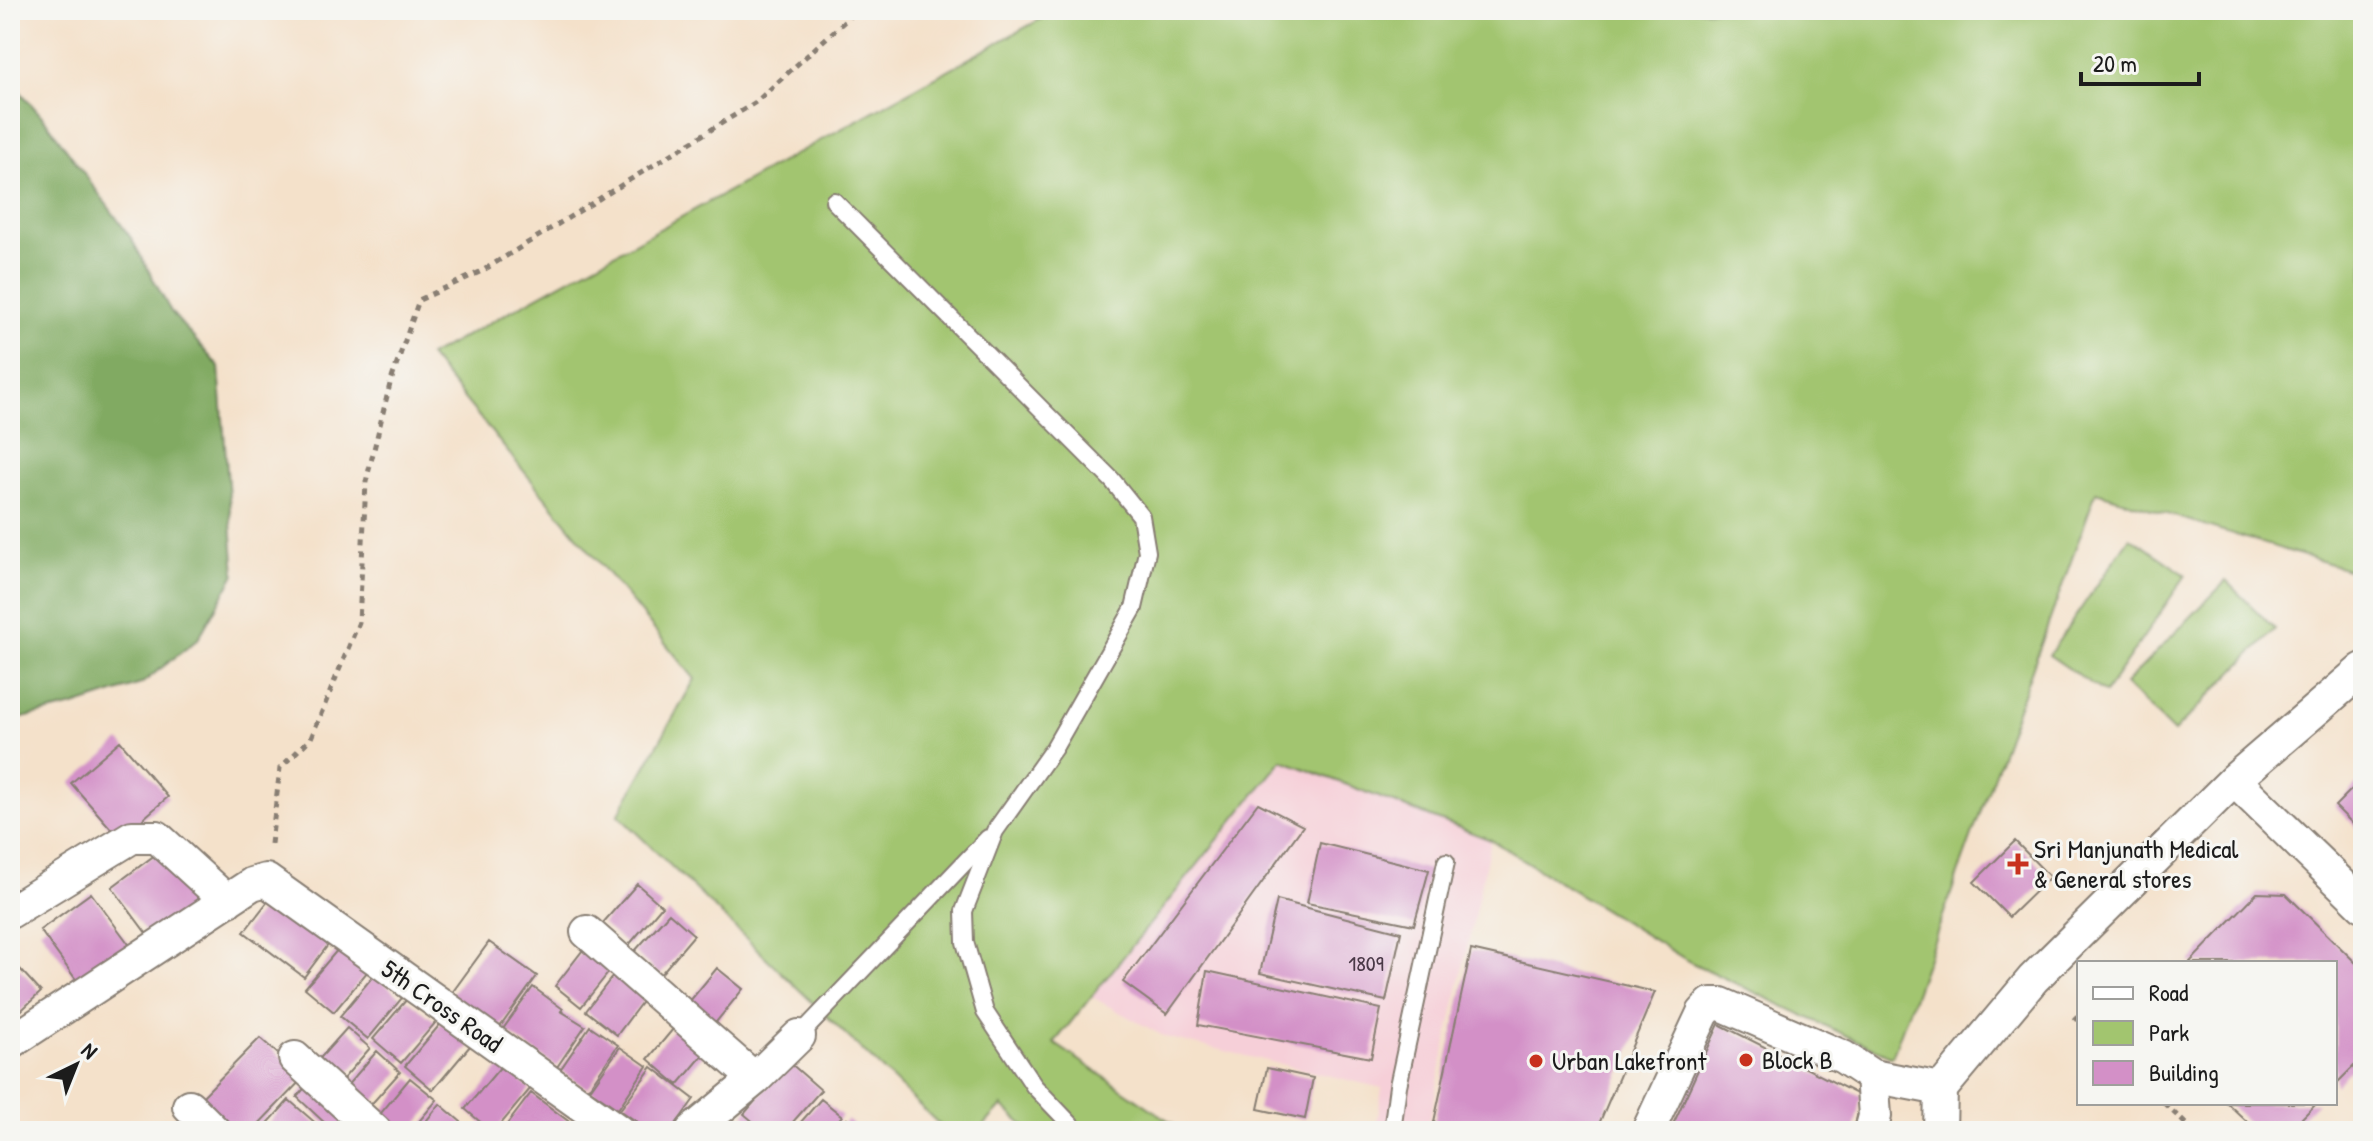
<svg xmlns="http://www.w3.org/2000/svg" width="2373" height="1141" font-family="'Patrick Hand',sans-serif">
<rect width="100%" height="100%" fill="#f6f6f2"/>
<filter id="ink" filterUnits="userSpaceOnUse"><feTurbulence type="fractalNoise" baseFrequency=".0125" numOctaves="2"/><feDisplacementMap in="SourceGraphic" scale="16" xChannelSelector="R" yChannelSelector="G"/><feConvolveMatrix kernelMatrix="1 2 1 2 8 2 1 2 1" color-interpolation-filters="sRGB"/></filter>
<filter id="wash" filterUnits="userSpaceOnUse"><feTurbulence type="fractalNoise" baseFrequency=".006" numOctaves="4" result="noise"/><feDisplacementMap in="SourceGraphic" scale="32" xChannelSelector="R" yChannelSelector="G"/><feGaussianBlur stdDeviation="1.8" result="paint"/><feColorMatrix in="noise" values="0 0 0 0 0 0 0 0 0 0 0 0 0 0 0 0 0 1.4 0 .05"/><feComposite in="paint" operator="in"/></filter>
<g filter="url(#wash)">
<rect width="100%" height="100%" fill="#f4e1ca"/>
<path fill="#f6cfd8" d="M 1282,760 L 1491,840 L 1427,1131 L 1376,1131 L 1382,1088 L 1165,1037 L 1092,997 Z"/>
<path fill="#a2c56f" stroke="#5f7046" stroke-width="2" d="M 1057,10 L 2363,10 L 2363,574 L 2096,492 L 1892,1057 L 1690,962 L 1491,840 L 1282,760 L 1054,1043 L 1184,1131 L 1030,1131 L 1002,1106 L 979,1131 L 946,1131 L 618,815 L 695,679 L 429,356 Z
M 2130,537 L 2186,575 L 2105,693 L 2049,655 Z
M 2226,581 L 2275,629 L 2174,732 L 2125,684 Z"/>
<path fill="#81aa62" stroke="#4e633f" stroke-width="2" d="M 10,80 L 46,121 L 131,238 L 171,312 L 219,367 L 235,574 L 198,639 L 141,684 L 74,706 L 10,721 Z"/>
<g id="blocks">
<path fill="#d390c7" d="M 120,741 L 168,797 L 120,839 L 71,783 Z
M 2363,778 L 2363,834 L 2335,806 Z
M 1258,803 L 1303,826 L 1167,1014 L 1123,982 Z
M 2015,841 L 2050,877 L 2009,917 L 1974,882 Z
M 1320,843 L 1429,870 L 1414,925 L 1307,903 Z
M 163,849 L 203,903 L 152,941 L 112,887 Z
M 637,884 L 662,906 L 628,946 L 602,924 Z
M 91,893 L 131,947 L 80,985 L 40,930 Z
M 2257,893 L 2286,894 L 2363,970 L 2363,1057 L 2335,1085 L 2335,963 L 2189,963 Z
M 269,900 L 328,945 L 304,977 L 244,932 Z
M 1277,900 L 1401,932 L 1386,1001 L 1260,973 Z
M 669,913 L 694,935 L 660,975 L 634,952 Z
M 489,942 L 537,976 L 497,1031 L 449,997 Z
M 586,946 L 613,967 L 581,1007 L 555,986 Z
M 339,948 L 368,971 L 334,1012 L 305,988 Z
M 1471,950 L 1655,992 L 1596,1131 L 1432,1131 Z
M 10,958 L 41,992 L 10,1021 Z
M 717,968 L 743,989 L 708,1032 L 685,1007 Z
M 1207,971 L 1381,1009 L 1371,1058 L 1198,1025 Z
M 616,972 L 647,995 L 617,1035 L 586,1011 Z
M 374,975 L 402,998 L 368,1039 L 340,1016 Z
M 533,987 L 563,1009 L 561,1011 L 585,1026 L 557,1067 L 503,1029 Z
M 407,999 L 436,1022 L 401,1063 L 373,1039 Z
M 442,1022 L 470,1046 L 433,1090 L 405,1066 Z
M 678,1023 L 708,1049 L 678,1085 L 648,1059 Z
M 1719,1024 L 1861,1096 L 1854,1131 L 1670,1131 Z
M 590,1026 L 618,1045 L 588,1089 L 560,1070 Z
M 347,1028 L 370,1048 L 337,1086 L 314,1065 Z
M 260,1038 L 304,1077 L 252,1131 L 230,1131 L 199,1100 Z
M 620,1047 L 647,1066 L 618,1109 L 590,1090 Z
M 377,1051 L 400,1072 L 367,1109 L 345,1088 Z
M 789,1062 L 821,1090 L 785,1131 L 764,1131 L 744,1114 Z
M 502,1065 L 530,1089 L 495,1131 L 491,1131 L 465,1109 Z
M 652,1067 L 694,1099 L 671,1131 L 650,1131 L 620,1110 Z
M 1267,1068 L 1313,1078 L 1305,1119 L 1258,1109 Z
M 410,1078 L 437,1100 L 411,1131 L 391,1131 L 376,1119 Z
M 312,1079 L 355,1131 L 321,1131 L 327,1125 L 297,1097 Z
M 531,1093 L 572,1124 L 566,1131 L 502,1131 Z
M 821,1099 L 842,1116 L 829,1131 L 793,1131 Z
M 289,1100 L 319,1126 L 314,1131 L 261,1131 Z
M 2227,1103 L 2317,1103 L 2289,1131 L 2257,1131 Z
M 440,1104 L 467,1127 L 463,1131 L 418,1131 Z
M 186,1115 L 202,1131 L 170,1131 Z
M 847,1119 L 861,1131 L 837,1131 Z"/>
</g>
</g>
<g filter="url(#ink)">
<use href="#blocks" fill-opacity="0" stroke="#887e73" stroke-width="2"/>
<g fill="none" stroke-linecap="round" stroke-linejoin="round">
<defs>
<path id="service" d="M 834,201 L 1112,480 L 1141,516 L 1147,552 L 1134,608 L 1054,748 L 995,831 L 964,911 L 965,942 L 985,1012 L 1034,1086 L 1077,1131
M 799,1036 L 988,838
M 1392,1131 L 1398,1086 L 1446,862"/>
<path id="minor" d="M 2234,780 L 2363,905
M 10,912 L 132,837 L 157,837 L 227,901
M 587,932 L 755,1079
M 10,1043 L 252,884 L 266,880 L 618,1131
M 295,1058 L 375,1131
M 1872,1076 L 1941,1089
M 189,1106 L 214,1131
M 692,1131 L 755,1079 L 799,1036
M 1648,1131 L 1703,1013 L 1711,1004 L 1721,1004 L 1843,1057 L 1872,1076 L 1875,1116 L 1871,1131
M 1940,1131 L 1941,1089 L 2033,979 L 2234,780 L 2363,669"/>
</defs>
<use href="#service" stroke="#887e73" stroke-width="20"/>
<use href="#minor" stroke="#887e73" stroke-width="36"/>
<path stroke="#887e73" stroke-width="5" stroke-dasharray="6 6" stroke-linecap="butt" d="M 271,844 L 280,768 L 311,738 L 359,622 L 366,482 L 390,384 L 419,300 L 482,271 L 756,102 L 857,10
M 2074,1016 L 2079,1021
M 2164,1103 L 2193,1131"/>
<use href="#service" stroke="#fff" stroke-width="16"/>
<use href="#minor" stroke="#fff" stroke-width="32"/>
</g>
</g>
<g fill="#c8321e" stroke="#f6f6f2" stroke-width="3">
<path d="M2014 852h8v8h8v8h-8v8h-8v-8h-8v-8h8z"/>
<circle cx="1746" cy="1060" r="8"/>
<circle cx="1536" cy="1061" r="8"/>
</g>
<g text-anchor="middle" stroke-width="6" stroke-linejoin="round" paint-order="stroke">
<g font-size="22" fill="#4a3947">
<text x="1366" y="971">1809</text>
</g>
<g font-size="26" fill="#1c1c1c" stroke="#f6f6f2" text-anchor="start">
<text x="2034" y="858">Sri Manjunath Medical<tspan x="2034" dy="30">&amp; General stores</tspan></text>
<text x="1762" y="1069">Block B</text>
<text x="1552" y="1070">Urban Lakefront</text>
</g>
<g font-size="26" fill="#1c1c1c" stroke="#f6f6f2">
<text transform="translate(442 1006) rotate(35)" y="9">5th Cross Road</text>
</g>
</g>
<rect width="2373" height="1141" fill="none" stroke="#f6f6f2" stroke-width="40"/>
<rect x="2077" y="961" width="260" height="144" fill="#f6f6f2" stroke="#9f9f9c" stroke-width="2"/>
<rect x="2093" y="987" width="40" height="12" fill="#ffffff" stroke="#9f9f9c" stroke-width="2"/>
<text x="2149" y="1001" font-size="24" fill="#1c1c1c">Road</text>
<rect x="2093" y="1021" width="40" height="24" fill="#a2c56f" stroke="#9f9f9c" stroke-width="2"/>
<text x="2149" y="1041" font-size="24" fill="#1c1c1c">Park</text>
<rect x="2093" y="1061" width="40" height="24" fill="#d390c7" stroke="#9f9f9c" stroke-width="2"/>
<text x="2149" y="1081" font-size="24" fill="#1c1c1c">Building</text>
<g transform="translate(76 1065) rotate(43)" stroke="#f6f6f2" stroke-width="6" paint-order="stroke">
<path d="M0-6L14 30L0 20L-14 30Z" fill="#1c1c1c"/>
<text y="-12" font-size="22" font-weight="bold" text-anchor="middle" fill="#1c1c1c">N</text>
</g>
<path d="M2081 72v12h118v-12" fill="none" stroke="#1c1c1c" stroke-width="4"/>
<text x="2093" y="72" font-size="24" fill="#1c1c1c" stroke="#f6f6f2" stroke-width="6" paint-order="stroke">20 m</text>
</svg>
